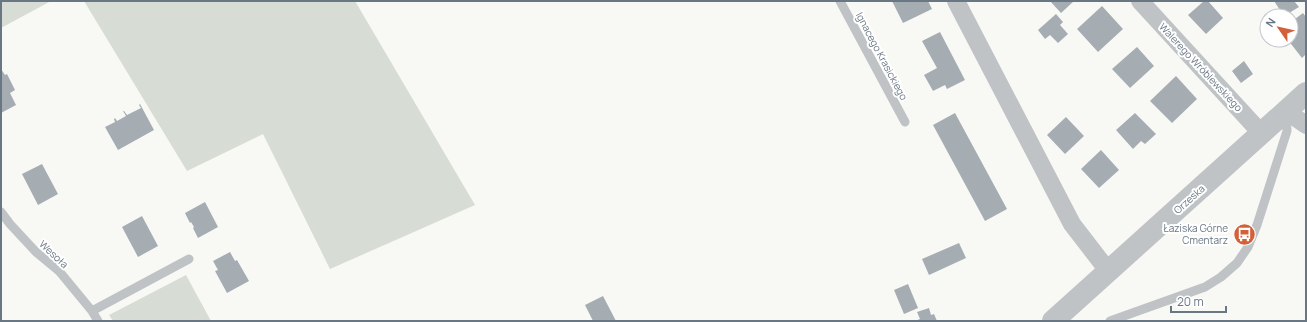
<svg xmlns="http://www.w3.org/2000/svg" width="1307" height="322" font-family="Manrope,sans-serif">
<rect width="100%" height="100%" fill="#f8f8f5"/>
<path fill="#d7dcd5" d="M 1,1 L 51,1 L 1,28 Z
M 84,1 L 355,1 L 475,205 L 330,269 L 263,134 L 187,171 Z
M 186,275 L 211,321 L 113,321 L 109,315 Z"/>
<path fill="#a5adb3" d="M 892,1 L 928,1 L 932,9 L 903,23 Z
M 1050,1 L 1074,1 L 1061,13 Z
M 1204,1 L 1208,1 L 1223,18 L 1206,34 L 1188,15 Z
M 1274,1 L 1294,1 L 1299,7 L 1284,16 Z
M 1102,6 L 1123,29 L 1098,52 L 1077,29 Z
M 1303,13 L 1306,17 L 1306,54 L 1302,58 L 1288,40 L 1291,40 L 1291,22 Z
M 1056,14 L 1063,22 L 1060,25 L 1068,34 L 1058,43 L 1050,35 L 1045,39 L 1038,30 Z
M 940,32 L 965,80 L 947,89 L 945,85 L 933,91 L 924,75 L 937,68 L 922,41 Z
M 1137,47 L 1154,66 L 1130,88 L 1112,69 Z
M 1244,61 L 1253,74 L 1241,83 L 1232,71 Z
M 1,69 L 5,75 L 7,74 L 15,90 L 10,93 L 16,105 L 1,113 Z
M 1176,76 L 1197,99 L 1172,123 L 1150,101 Z
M 140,104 L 154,130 L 118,150 L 105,127 L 115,122 L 114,119 L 115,118 L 117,121 L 126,116 L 123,111 L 124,111 L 127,115 L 141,108 L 139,105 Z
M 955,113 L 1007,209 L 985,221 L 933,125 Z
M 1135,113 L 1156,134 L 1145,144 L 1141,141 L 1133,149 L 1116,130 Z
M 1066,117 L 1084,136 L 1065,154 L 1047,135 Z
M 1101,150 L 1119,170 L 1099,188 L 1081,169 Z
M 42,164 L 58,194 L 38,205 L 22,174 Z
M 205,202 L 218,227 L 198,238 L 193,228 L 194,227 L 191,222 L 190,223 L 185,213 Z
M 142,216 L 158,246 L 138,257 L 122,227 Z
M 959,243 L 966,258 L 929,275 L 922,259 Z
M 230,252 L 235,261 L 237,260 L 249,281 L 227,293 L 215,271 L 218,270 L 213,261 Z
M 908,284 L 918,308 L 904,314 L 894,290 Z
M 603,296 L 616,321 L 593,321 L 585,305 Z
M 929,308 L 931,315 L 934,314 L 937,321 L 915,321 L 920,319 L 917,312 Z"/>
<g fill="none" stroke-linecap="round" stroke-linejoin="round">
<path stroke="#bfc3c6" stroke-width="9" d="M 840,1 L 905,122
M 1,212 L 10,224 L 36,252 L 59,271 L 92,311
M 98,321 L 92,311 L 189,259
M 1110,321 L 1205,287 L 1221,277 L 1237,263 L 1248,247 L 1257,225 L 1287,131 L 1286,113"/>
<path stroke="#bfc3c6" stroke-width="18" d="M 956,1 L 1072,224 L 1109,272
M 1140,1 L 1262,134
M 1286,111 L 1306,125"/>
<path stroke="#bfc3c6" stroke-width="22" d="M 1053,321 L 1306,93"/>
</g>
<defs>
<symbol id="bus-disc" viewBox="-11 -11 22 22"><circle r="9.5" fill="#d46039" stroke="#fff"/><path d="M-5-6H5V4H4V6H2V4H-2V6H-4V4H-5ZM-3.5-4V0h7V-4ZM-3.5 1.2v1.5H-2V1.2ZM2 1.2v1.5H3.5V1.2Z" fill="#fff"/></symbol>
</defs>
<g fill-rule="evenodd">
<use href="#bus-disc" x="1232" y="222" width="25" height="25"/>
</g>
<g text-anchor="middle" stroke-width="4" stroke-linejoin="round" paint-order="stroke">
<g font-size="10" fill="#697784" stroke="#fff">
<text transform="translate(882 56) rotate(62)" y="4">Ignacego Krasickiego</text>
<text transform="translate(1201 67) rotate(47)" y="4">Walerego Wróblewskiego</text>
<text transform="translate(1189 199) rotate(-42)" y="4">Orzeska</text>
<text transform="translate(54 254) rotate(43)" y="4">Wesoła</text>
</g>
<g font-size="10" fill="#697784" stroke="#fff" text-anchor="end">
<text x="1228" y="232">Łaziska Górne<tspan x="1228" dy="12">Cmentarz</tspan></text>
</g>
</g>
<rect width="1307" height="322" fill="none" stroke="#697784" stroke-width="4"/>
<g transform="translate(1279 28) rotate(304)"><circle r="19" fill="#ffffff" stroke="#c3c9ce"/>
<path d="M0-3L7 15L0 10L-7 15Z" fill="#d46039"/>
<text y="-6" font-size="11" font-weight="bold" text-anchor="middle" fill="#697784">N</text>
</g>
<path d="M1171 306v6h55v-6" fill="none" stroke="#697784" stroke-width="2"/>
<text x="1177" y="306" font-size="12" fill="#697784" stroke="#ffffff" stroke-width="3" paint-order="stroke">20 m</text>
</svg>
